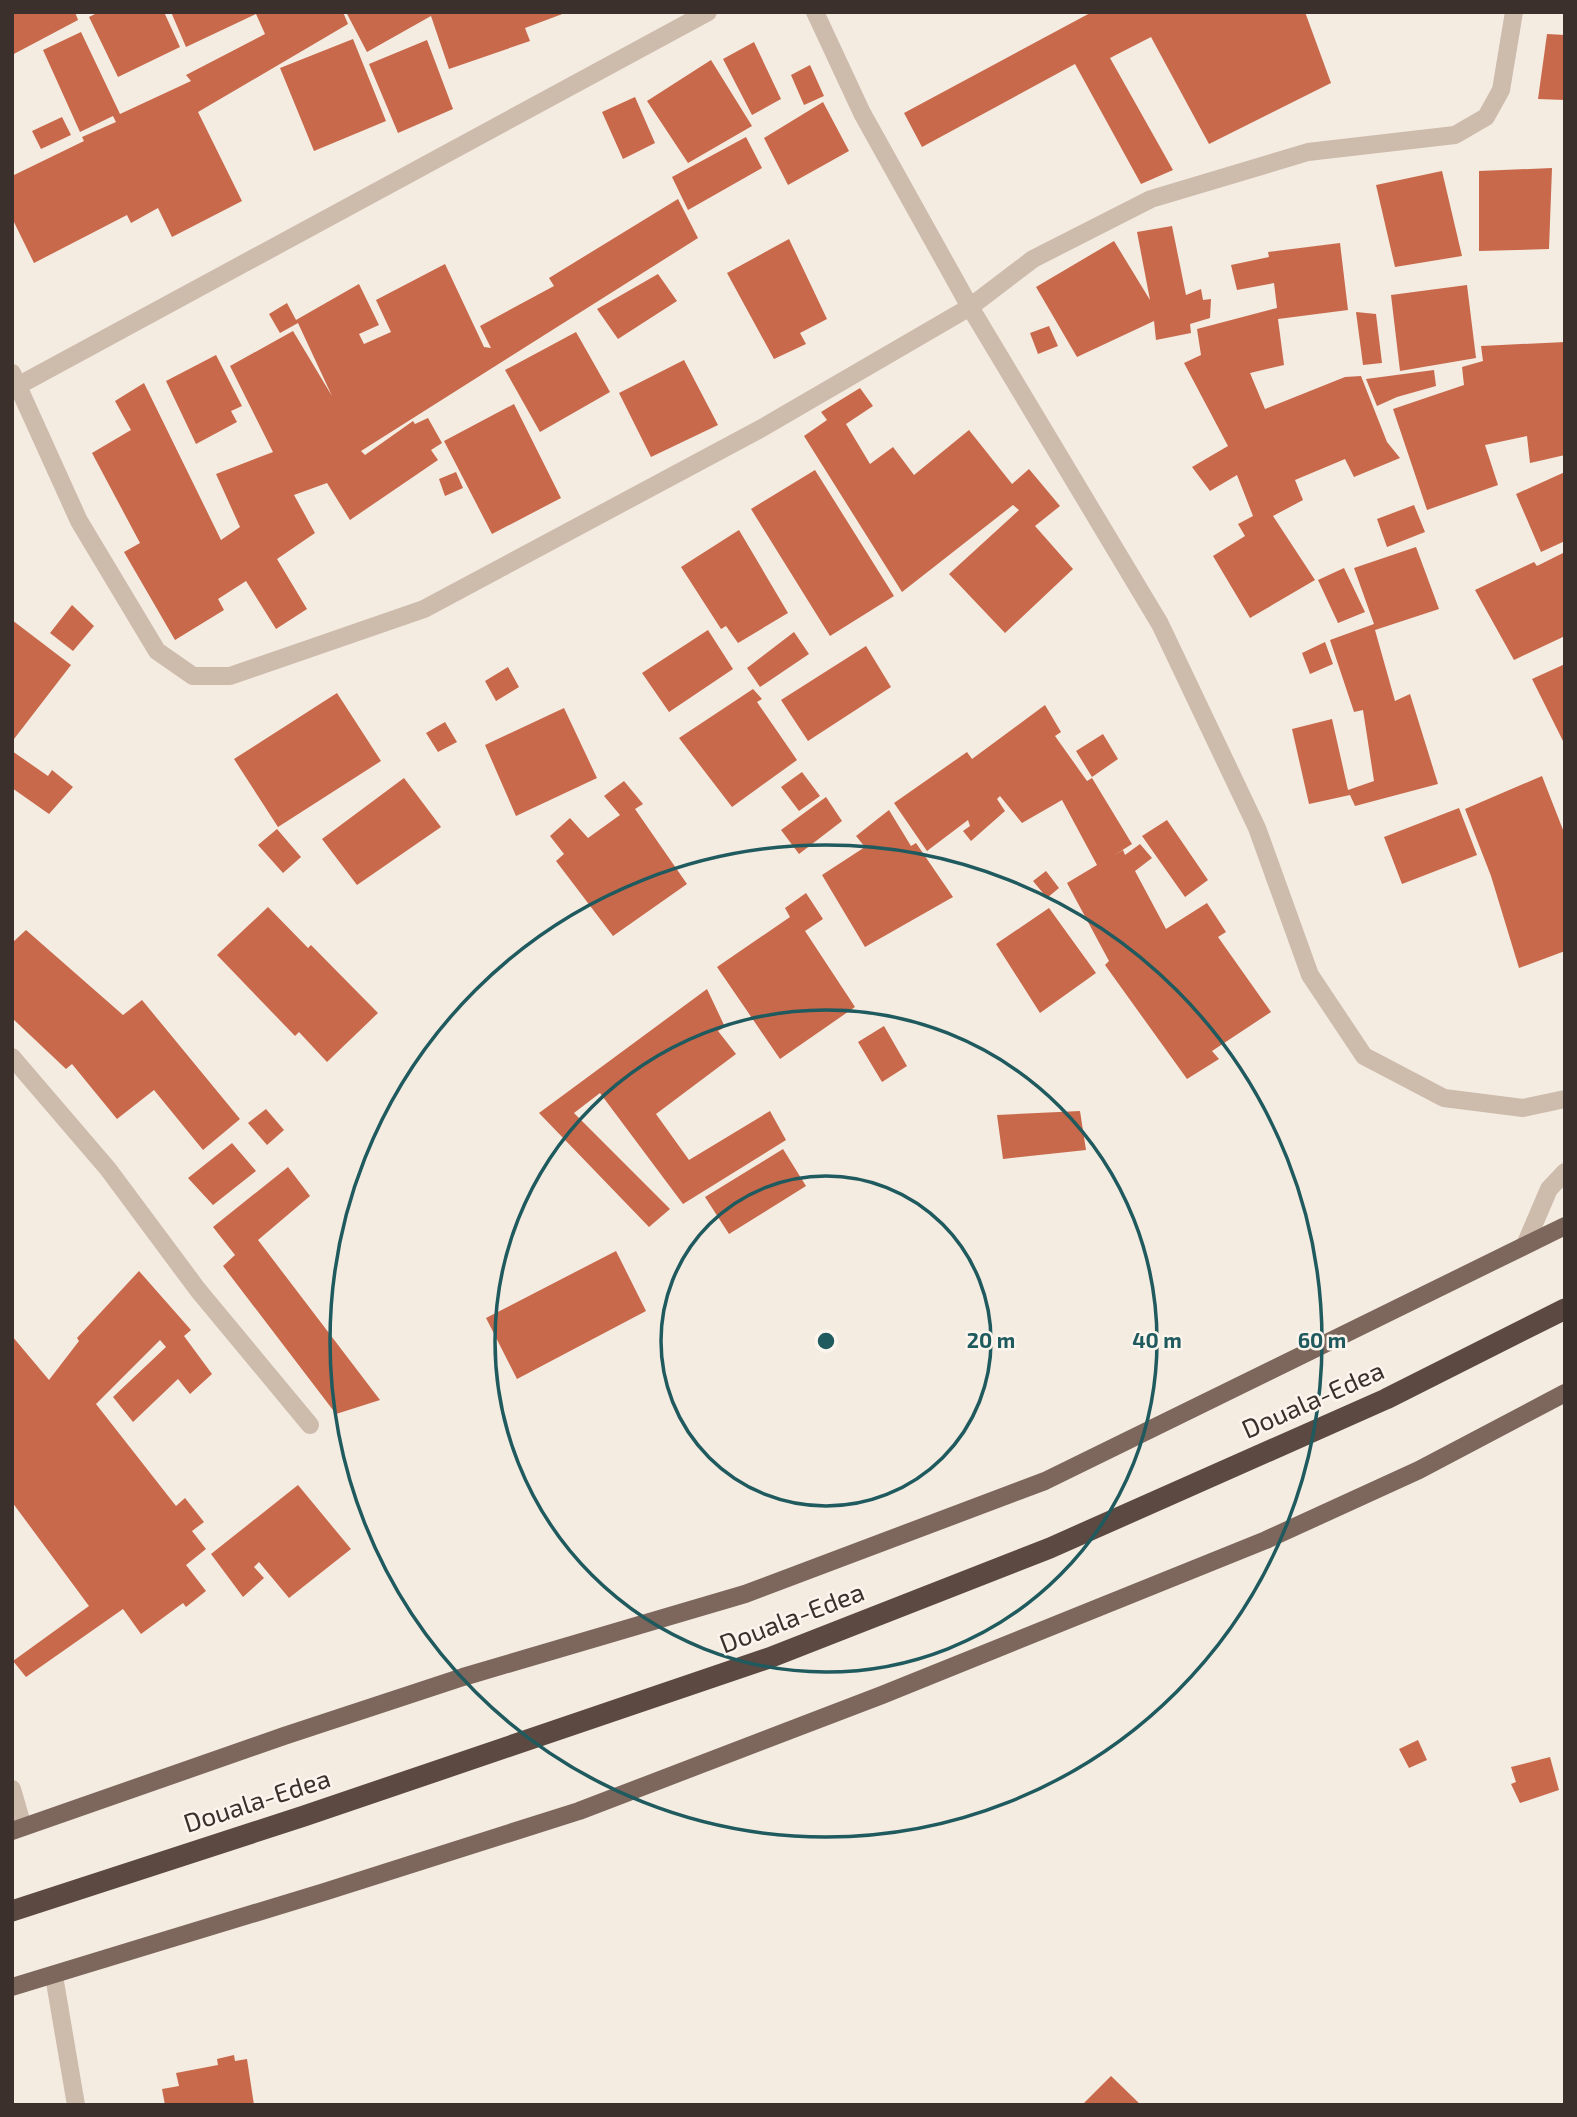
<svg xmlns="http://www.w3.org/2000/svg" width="1577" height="2117" font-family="'Exo 2',sans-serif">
<rect width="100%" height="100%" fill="#f4ebe1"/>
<path fill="#c8694b" d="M 12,12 L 75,12 L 78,20 L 12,55 Z
M 99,12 L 164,12 L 180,47 L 118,77 L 89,17 Z
M 171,12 L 343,12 L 348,24 L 198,112 L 242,201 L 172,237 L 158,208 L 131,223 L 127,215 L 34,263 L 12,218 L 12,176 L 84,141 L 82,137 L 116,122 L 113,116 L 80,132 L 43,50 L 81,32 L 120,114 L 191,81 L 186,75 L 265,34 L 256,14 L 186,47 Z
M 346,12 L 565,12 L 565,13 L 525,28 L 530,41 L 449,69 L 431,16 L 367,52 Z
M 1092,12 L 1305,12 L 1331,83 L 1209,144 L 1151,37 L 1110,58 L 1173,170 L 1141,184 L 1075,64 L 922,147 L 904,113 Z
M 1547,34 L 1565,35 L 1565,100 L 1538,99 Z
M 353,39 L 386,121 L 314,151 L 280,68 Z
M 427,40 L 453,109 L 398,133 L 369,64 Z
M 754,42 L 781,99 L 752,115 L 723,59 Z
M 711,60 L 752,126 L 688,163 L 647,101 Z
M 810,65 L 824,96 L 804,105 L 791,75 Z
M 635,97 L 655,143 L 623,159 L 602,112 Z
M 823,102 L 849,151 L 788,185 L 764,138 Z
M 62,117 L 71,135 L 41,149 L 32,131 Z
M 746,137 L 762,168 L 688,210 L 672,177 Z
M 1552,168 L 1549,249 L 1479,251 L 1479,171 Z
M 1442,171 L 1462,256 L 1395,267 L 1376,185 Z
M 678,199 L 698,238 L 361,451 L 365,455 L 413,421 L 415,424 L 428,418 L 442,443 L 431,450 L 438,460 L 350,520 L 327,483 L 294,495 L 315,533 L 277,559 L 307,609 L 276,629 L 246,581 L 218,599 L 224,610 L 175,640 L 124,552 L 140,543 L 92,453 L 131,430 L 115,401 L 144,383 L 221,540 L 240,527 L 216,474 L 273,452 L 230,366 L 293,331 L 332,396 L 298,323 L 280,333 L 269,314 L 287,303 L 296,320 L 359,284 L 379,325 L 359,334 L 364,344 L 391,332 L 376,300 L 445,264 L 484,347 L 491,348 L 480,326 L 554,286 L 549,278 Z
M 1172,226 L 1186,295 L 1201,289 L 1203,300 L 1211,299 L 1210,318 L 1190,324 L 1191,333 L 1156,340 L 1154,321 L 1077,357 L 1036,287 L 1114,241 L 1150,300 L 1137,232 Z
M 789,239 L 827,319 L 800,333 L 806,344 L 774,359 L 727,273 Z
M 1340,243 L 1348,310 L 1278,319 L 1284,365 L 1250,373 L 1265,409 L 1345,377 L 1361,376 L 1387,442 L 1400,458 L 1354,477 L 1345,459 L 1295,480 L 1303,500 L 1273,516 L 1315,580 L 1250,618 L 1213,556 L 1245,536 L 1238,524 L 1253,516 L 1237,475 L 1210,491 L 1192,467 L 1228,446 L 1184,363 L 1201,355 L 1197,329 L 1277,308 L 1274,283 L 1237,290 L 1231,265 L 1269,257 L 1268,252 Z
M 658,274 L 677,301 L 618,339 L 597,309 Z
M 1467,285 L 1476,358 L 1400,371 L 1391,295 Z
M 1356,312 L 1376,314 L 1382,363 L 1363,365 Z
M 1049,326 L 1058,346 L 1038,354 L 1030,333 Z
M 576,332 L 610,392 L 540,432 L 505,370 Z
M 1565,342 L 1565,455 L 1530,463 L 1527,436 L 1485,445 L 1498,485 L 1427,510 L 1393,409 L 1464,385 L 1462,367 L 1483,361 L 1481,346 Z
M 216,355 L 242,406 L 231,411 L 237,422 L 196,444 L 166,381 Z
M 684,360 L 718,425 L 651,457 L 619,393 Z
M 1434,370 L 1436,386 L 1397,397 L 1377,406 L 1366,379 Z
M 860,388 L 873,406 L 846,424 L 870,464 L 893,447 L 914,475 L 969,430 L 1012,484 L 1029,469 L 1060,506 L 1035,526 L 1073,569 L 1005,633 L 949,574 L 1019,510 L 1013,505 L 902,592 L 804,436 L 827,420 L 821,412 Z
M 514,404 L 561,498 L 492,534 L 444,441 Z
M 815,470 L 894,596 L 830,636 L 751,509 Z
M 456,472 L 463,488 L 445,496 L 439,479 Z
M 1565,472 L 1565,541 L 1541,552 L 1516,494 Z
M 1414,505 L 1425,532 L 1387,547 L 1377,519 Z
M 739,530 L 788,613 L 738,643 L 726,626 L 721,629 L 681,567 Z
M 1416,547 L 1439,609 L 1375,630 L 1395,701 L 1410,694 L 1438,784 L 1355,806 L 1350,795 L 1309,804 L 1292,729 L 1332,719 L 1348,790 L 1374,781 L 1363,710 L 1354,712 L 1330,640 L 1374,624 L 1354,568 Z
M 1565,552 L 1565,636 L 1514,660 L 1475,590 L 1534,562 L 1537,566 Z
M 1344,568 L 1365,612 L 1338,623 L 1318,580 Z
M 72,605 L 94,626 L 73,651 L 50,633 Z
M 12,620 L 71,665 L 14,739 L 12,738 Z
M 708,630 L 733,669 L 669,712 L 642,673 Z
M 794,632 L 809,654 L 760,687 L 747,668 Z
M 1325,642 L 1333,664 L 1310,674 L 1302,653 Z
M 866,646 L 891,687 L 808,741 L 781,700 Z
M 1565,664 L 1565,745 L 1532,679 Z
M 508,667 L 519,687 L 496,701 L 485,681 Z
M 753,689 L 762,699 L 757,702 L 797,760 L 732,807 L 679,738 Z
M 337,693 L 381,761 L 278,827 L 234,759 Z
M 1045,705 L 1061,732 L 1055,736 L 1087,781 L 1092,778 L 1132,844 L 1113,856 L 1123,850 L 1125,855 L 1140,844 L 1152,858 L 1135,871 L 1166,929 L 1207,903 L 1226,932 L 1218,937 L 1271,1012 L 1212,1051 L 1219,1059 L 1187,1079 L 1105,965 L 1109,961 L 1067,883 L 1097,865 L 1062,800 L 1022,823 L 1000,796 L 997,799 L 1005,811 L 971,841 L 963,831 L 970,826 L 968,820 L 927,851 L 894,803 L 967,752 L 972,759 Z
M 564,708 L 597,778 L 516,816 L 485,745 Z
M 445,722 L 457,742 L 438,752 L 426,733 Z
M 1103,734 L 1118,759 L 1092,777 L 1076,751 Z
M 12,751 L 48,776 L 52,770 L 73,787 L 49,814 L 12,788 Z
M 802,772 L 820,796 L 799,811 L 781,787 Z
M 1542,776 L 1565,835 L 1565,951 L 1519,968 L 1491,876 L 1465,809 Z
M 404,778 L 441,827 L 357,885 L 322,839 Z
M 624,781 L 643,804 L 635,809 L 687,884 L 613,936 L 556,861 L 564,854 L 550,836 L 570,818 L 588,838 L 620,815 L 604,796 Z
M 826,797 L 842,821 L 799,854 L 781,830 Z
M 1459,808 L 1477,855 L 1402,884 L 1384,837 Z
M 889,810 L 911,846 L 916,843 L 953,897 L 865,947 L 822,875 L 865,847 L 856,836 Z
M 1167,820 L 1208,880 L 1185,897 L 1142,836 Z
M 277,829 L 301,857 L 283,873 L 258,845 Z
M 1046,871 L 1059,888 L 1047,898 L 1033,881 Z
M 806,893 L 823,919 L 805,931 L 855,1007 L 780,1059 L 717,967 L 790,917 L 785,908 Z
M 268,907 L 308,948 L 311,945 L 378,1013 L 327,1062 L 299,1032 L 295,1036 L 217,955 Z
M 1049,908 L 1096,973 L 1040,1013 L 996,944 Z
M 26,930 L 123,1015 L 142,1000 L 240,1119 L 203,1150 L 154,1090 L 117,1119 L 72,1064 L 66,1069 L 12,1018 L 12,943 Z
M 707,989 L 725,1027 L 718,1031 L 736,1054 L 656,1114 L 689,1160 L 770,1111 L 786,1140 L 683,1204 L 600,1093 L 574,1113 L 670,1209 L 649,1227 L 539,1113 Z
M 884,1026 L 907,1066 L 882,1082 L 858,1042 Z
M 266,1109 L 284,1130 L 267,1145 L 248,1123 Z
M 1080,1111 L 1086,1150 L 1003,1159 L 997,1115 Z
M 232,1143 L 256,1171 L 213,1205 L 188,1178 Z
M 783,1149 L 806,1186 L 729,1234 L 705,1197 Z
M 288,1167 L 310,1196 L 258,1240 L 380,1400 L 336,1414 L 223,1266 L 235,1255 L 213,1227 Z
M 616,1251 L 646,1311 L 517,1379 L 486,1318 Z
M 139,1271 L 191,1330 L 184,1336 L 212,1374 L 190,1394 L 178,1379 L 133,1422 L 113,1397 L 166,1347 L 160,1340 L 96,1404 L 176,1506 L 185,1498 L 204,1522 L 192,1531 L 206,1549 L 186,1565 L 206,1591 L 186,1607 L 183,1603 L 141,1634 L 123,1609 L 26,1677 L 13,1661 L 89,1606 L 12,1502 L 12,1336 L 49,1380 L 79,1341 L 77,1338 Z
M 298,1485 L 351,1549 L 289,1598 L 259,1562 L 254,1567 L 264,1578 L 243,1597 L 211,1554 Z
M 1418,1740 L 1427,1760 L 1409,1768 L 1399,1749 Z
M 1550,1757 L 1559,1790 L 1520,1803 L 1511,1784 L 1516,1782 L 1511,1767 Z
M 234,2055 L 235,2061 L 247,2059 L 254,2105 L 165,2105 L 162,2089 L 179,2086 L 176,2073 L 218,2065 L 217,2059 Z
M 1111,2076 L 1141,2105 L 1082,2105 Z"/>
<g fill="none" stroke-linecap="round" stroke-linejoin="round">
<path stroke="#cdbbac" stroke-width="18" d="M 1525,1245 L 1549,1189 L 1565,1172"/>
<path stroke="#cdbbac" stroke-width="18" d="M 815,12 L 862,113 L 970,307 L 1160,624 L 1257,828 L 1310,975 L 1364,1056 L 1444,1098 L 1523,1108 L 1565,1099
M 12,373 L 79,521 L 157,651 L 193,676 L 230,676 L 424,609 L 762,428 L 970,307 L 1033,259 L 1151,199 L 1308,152 L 1455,135 L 1486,117 L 1501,90 L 1514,12
M 12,389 L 708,12
M 12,1057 L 108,1169 L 198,1290 L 310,1425
M 12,1789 L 23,1827
M 54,1976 L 76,2105"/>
<path stroke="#7d675c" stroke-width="18" d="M 12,1831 L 284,1736 L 463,1677 L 745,1594 L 1045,1481 L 1565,1226
M 12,1987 L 324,1892 L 579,1811 L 882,1695 L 1266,1540 L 1419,1470 L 1565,1393"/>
<path stroke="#5c4a42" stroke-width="21" d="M 12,1911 L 304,1816 L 769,1658 L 1050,1548 L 1386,1399 L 1565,1309"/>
</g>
<g fill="none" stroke="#1f5a5e" stroke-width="3.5">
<circle cx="826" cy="1341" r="165"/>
<circle cx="826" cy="1341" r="331"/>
<circle cx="826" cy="1341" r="496"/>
</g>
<g text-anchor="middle" stroke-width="5" stroke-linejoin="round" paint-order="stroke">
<g font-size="26" fill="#3b302b" stroke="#fbf5ee">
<text transform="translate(1313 1400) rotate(-24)" y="9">Douala-Edea</text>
<text transform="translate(792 1618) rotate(-21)" y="9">Douala-Edea</text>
<text transform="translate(257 1801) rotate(-18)" y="9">Douala-Edea</text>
</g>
</g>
<circle cx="826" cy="1341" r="10" fill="#1f5a5e" stroke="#fbf5ee" stroke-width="3.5"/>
<g font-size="21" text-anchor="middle" font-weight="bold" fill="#1f5a5e" stroke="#fbf5ee" stroke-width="5" stroke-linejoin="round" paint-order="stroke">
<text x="991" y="1348">20 m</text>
<text x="1157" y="1348">40 m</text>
<text x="1322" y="1348">60 m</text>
</g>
<rect width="1577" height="2117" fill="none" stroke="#3b302b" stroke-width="28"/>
</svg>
